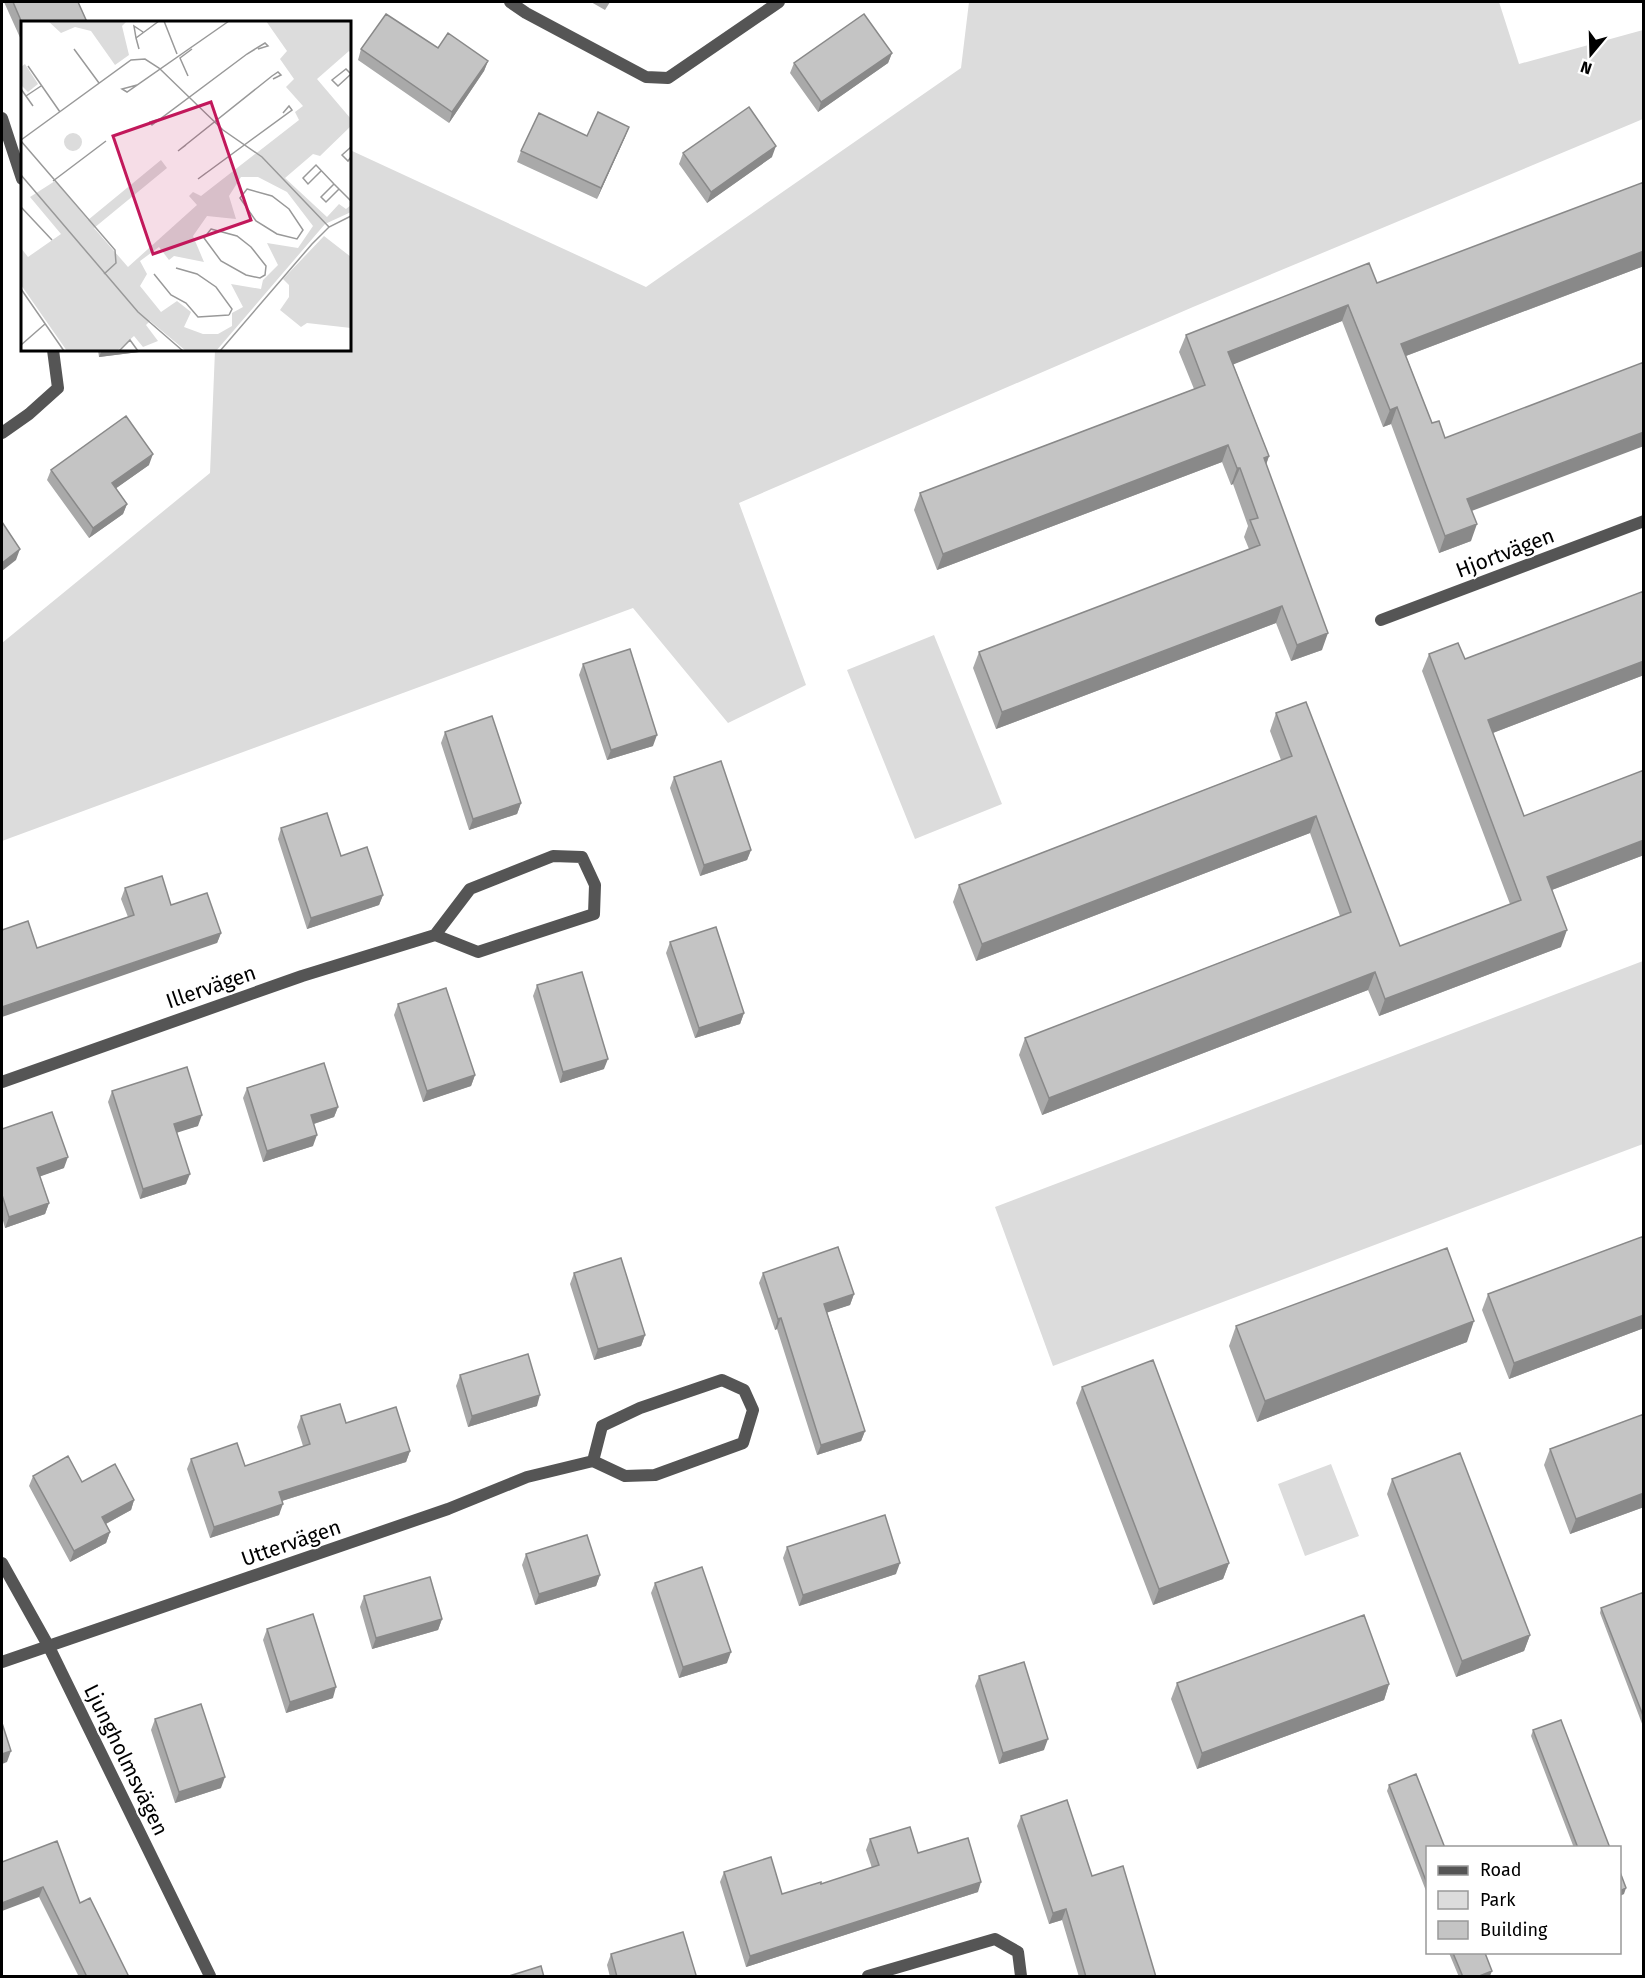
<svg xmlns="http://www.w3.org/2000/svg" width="1645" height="1978" font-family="'Fira Sans',sans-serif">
<rect width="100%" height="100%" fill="#fff"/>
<path fill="#dcdcdc" d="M 969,2 L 1499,2 L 1519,64 L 1643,30 L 1643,119 L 1193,307 L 739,503 L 806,685 L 728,723 L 633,608 L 2,841 L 2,643 L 210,473 L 215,350 L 350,350 L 350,150 L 646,287 L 961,68 Z
M 934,635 L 1002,804 L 915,839 L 847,670 Z
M 1643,961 L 1643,1144 L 1053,1366 L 995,1207 Z
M 1331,1464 L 1359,1536 L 1305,1556 L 1278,1484 Z"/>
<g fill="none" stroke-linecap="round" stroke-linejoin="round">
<path stroke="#555" stroke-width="12" d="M 1381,620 L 1644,521"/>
<path stroke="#555" stroke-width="12" d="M 510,2 L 526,13 L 646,77 L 668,78 L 779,2
M 2,118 L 22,179
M 2,433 L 29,414 L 58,388 L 53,350
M 2,1082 L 302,976 L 435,935 L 470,889 L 553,856 L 582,857 L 595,885 L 594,914 L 478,952 L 435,935
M 2,1563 L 49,1647 L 210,1976
M 2,1662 L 448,1509 L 527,1477 L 593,1461 L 625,1476 L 655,1475 L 743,1443 L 753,1410 L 744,1390 L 722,1380 L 640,1408 L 602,1426 L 593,1461
M 868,1976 L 995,1939 L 1018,1952 L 1021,1976"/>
</g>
<path fill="#a9a9a9" d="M 4,2 L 78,2 L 22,22 L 22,42 Z
M 591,2 L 610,2 L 605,10 Z
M 438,48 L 488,61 L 484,71 L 449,123 L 358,60 L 361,49 Z
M 892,53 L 888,63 L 818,112 L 790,73 L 794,63 Z
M 629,127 L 625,137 L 597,199 L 517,162 L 521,151 Z
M 683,153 L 772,157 L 707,203 L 679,164 Z
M 1644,182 L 1644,266 L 1406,356 L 1432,423 L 1472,511 L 1471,541 L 1439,553 L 1391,424 L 1383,427 L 1342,321 L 1233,364 L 1269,456 L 1266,465 L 1322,650 L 1291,661 L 1276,623 L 996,729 L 973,668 L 979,652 L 1249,549 L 1244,537 L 1248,526 L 1233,484 L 1231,485 L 1222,462 L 937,570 L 914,510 L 920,493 L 1194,389 L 1179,352 L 1186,335 L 1377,283 Z
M 98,350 L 147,350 L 147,351 L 99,357 Z
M 149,465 L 116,488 L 127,504 L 123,514 L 89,538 L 47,480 L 51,470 Z
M 1644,591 L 1644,675 L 1493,733 L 1524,816 L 1644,770 L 1644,855 L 1552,890 L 1561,947 L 1379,1016 L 1368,990 L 1042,1115 L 1019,1055 L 1025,1038 L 1340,916 L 1310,833 L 976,961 L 953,902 L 959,885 L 1281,760 L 1270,731 L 1276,713 L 1400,946 L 1510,904 L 1422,671 L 1429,654 L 1465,659 Z
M 583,664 L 653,746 L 607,760 L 579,675 Z
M 445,732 L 521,803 L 517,814 L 469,830 L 441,743 Z
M 674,777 L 751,850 L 747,860 L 700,876 L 670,788 Z
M 281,828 L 341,856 L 383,895 L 379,905 L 307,929 L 278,839 Z
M 125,888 L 171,905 L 221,933 L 217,943 L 37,948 L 128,917 L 121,899 Z
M 670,942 L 744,1013 L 740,1024 L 695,1038 L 666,953 Z
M 537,985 L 604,1069 L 560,1083 L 533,996 Z
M 398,1004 L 475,1075 L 471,1086 L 423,1102 L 394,1015 Z
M 247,1088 L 338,1107 L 334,1117 L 314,1124 L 313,1146 L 263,1162 L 243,1098 Z
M 112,1091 L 198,1126 L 176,1132 L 186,1184 L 140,1199 L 108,1102 Z
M 2,1129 L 64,1168 L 40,1176 L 49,1203 L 45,1214 L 5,1228 L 2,1217 Z
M 1644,1236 L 1644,1328 L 1509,1379 L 1482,1310 L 1488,1294 Z
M 574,1273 L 645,1335 L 641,1346 L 594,1360 L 570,1284 Z
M 763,1273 L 854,1294 L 850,1305 L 827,1312 L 865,1431 L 861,1441 L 817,1455 L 777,1329 L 775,1330 L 759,1283 Z
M 1236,1326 L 1467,1342 L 1257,1422 L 1229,1346 Z
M 460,1375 L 537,1406 L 468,1427 L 456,1386 Z
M 1082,1387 L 1229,1563 L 1223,1579 L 1153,1605 L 1076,1403 Z
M 1644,1414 L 1644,1507 L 1570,1534 L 1544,1465 L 1550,1449 Z
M 301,1416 L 346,1423 L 410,1451 L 406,1462 L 282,1501 L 279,1515 L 210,1538 L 187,1469 L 191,1459 L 245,1466 L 303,1446 L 297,1427 Z
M 33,1476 L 82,1482 L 134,1500 L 131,1510 L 106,1524 L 110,1532 L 106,1543 L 70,1562 L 29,1486 Z
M 1392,1479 L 1530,1635 L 1524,1651 L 1456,1677 L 1387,1494 Z
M 787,1547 L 896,1574 L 799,1606 L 783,1558 Z
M 526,1554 L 600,1575 L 596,1586 L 535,1605 L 522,1565 Z
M 655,1583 L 727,1663 L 679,1678 L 651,1593 Z
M 1644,1592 L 1644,1729 L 1600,1613 L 1601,1608 Z
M 364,1596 L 442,1619 L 438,1630 L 372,1649 L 360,1607 Z
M 267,1629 L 333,1698 L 286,1713 L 263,1640 Z
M 979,1676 L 1044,1750 L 999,1764 L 975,1686 Z
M 1177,1683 L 1389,1684 L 1384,1700 L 1197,1769 L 1171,1699 Z
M 155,1719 L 221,1788 L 175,1803 L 151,1730 Z
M 1533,1730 L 1610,1848 L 1574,1848 L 1531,1736 Z
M 1389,1785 L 1428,1848 L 1428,1896 L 1387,1791 Z
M 1021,1816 L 1156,1977 L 1079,1977 L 1062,1920 L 1049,1924 L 1017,1826 Z
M 870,1839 L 918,1853 L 978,1892 L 746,1967 L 720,1882 L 724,1872 L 782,1894 L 821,1884 L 872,1868 L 866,1850 Z
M 2,1862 L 80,1903 L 129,1977 L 79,1977 L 39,1897 Z
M 1449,1953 L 1485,1953 L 1490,1976 L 1459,1977 Z
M 611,1954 L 695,1977 L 610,1977 L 607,1965 Z"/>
<path fill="#898989" d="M 892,53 L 888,63 L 818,112 L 821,102 Z
M 488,61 L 484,71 L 449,123 L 452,112 Z
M 629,127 L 625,137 L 597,199 L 601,188 Z
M 776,146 L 772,157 L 707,203 L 711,192 Z
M 1644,251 L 1644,266 L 1395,360 L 1401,344 Z
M 1348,305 L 1342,321 L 1222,369 L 1228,352 Z
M 102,350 L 147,350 L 147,351 L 99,357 Z
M 1397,407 L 1391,424 L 1383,427 L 1390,410 Z
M 1644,432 L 1644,446 L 1461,515 L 1467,499 Z
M 1228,445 L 1222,462 L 937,570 L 943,554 Z
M 153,454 L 149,465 L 108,494 L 112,483 Z
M 1269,456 L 1263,473 L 1264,458 Z
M 1237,468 L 1240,468 L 1233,484 L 1231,485 Z
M 127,504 L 123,514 L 89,538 L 93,528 Z
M 1477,524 L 1471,541 L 1439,553 L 1445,536 Z
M 20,549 L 16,560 L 2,571 L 2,563 Z
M 1282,606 L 1276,623 L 996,729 L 1002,712 Z
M 1328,633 L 1322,650 L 1291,661 L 1297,645 Z
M 1644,661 L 1644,675 L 1482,737 L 1488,720 Z
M 657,735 L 653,746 L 607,760 L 611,750 Z
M 521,803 L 517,814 L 469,830 L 473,819 Z
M 1316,816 L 1310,833 L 976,961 L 982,944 Z
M 1644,840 L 1644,855 L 1541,894 L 1547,877 Z
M 751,850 L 747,860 L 700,876 L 704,865 Z
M 383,895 L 379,905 L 307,929 L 311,918 Z
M 1567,930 L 1561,947 L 1379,1016 L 1385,999 Z
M 221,933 L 217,943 L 2,1017 L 2,1007 Z
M 1375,972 L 1368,990 L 1042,1115 L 1049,1098 Z
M 744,1013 L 740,1024 L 695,1038 L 699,1028 Z
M 608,1059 L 604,1069 L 560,1083 L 563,1072 Z
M 475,1075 L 471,1086 L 423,1102 L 427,1091 Z
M 338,1107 L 334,1117 L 307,1126 L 311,1115 Z
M 202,1115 L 198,1126 L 170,1135 L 174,1124 Z
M 317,1135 L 313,1146 L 263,1162 L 267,1151 Z
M 68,1157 L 64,1168 L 33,1179 L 37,1168 Z
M 190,1174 L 186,1184 L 140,1199 L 143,1189 Z
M 49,1203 L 45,1214 L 5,1228 L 9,1217 Z
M 854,1294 L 850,1305 L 820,1315 L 824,1304 Z
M 1644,1315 L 1644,1328 L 1509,1379 L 1514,1363 Z
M 781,1318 L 777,1329 L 775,1330 L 778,1319 Z
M 1474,1321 L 1467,1342 L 1257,1422 L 1265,1401 Z
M 645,1335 L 641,1346 L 594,1360 L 598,1349 Z
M 540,1395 L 537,1406 L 468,1427 L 472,1416 Z
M 865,1431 L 861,1441 L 817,1455 L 821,1445 Z
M 410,1451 L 406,1462 L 275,1503 L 279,1492 Z
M 1644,1493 L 1644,1507 L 1570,1534 L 1576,1519 Z
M 134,1500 L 131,1510 L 98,1528 L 102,1517 Z
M 283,1504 L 279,1515 L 210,1538 L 214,1527 Z
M 110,1532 L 106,1543 L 70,1562 L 74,1551 Z
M 900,1563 L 896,1574 L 799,1606 L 803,1595 Z
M 1229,1563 L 1223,1579 L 1153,1605 L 1159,1589 Z
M 600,1575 L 596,1586 L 535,1605 L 539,1594 Z
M 442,1619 L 438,1630 L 372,1649 L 376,1638 Z
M 1530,1635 L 1524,1651 L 1456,1677 L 1462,1661 Z
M 731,1652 L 727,1663 L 679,1678 L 683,1667 Z
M 1389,1684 L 1384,1700 L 1197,1769 L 1202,1753 Z
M 336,1687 L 333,1698 L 286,1713 L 290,1702 Z
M 1048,1739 L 1044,1750 L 999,1764 L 1003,1753 Z
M 11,1751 L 7,1762 L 2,1764 L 2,1754 Z
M 225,1777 L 221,1788 L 175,1803 L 179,1792 Z
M 981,1882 L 978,1892 L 746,1967 L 750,1956 Z
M 43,1887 L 39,1897 L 2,1911 L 2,1903 Z
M 1626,1888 L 1624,1894 L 1620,1896 L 1620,1891 Z
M 1066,1909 L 1062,1920 L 1049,1924 L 1053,1913 Z
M 1492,1971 L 1490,1976 L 1489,1977 L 1477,1977 Z"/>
<path fill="#c4c4c4" stroke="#898989" stroke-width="1.5" d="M 13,2 L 78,2 L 87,22 L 22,23 Z
M 386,14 L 438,48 L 448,33 L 488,61 L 452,112 L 361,49 Z
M 864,14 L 892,53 L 821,102 L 794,63 Z
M 749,107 L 776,146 L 711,192 L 683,153 Z
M 598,112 L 629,127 L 601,188 L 521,151 L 539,113 L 587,136 Z
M 1644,182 L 1644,251 L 1401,344 L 1432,423 L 1439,421 L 1445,438 L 1644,362 L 1644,432 L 1467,499 L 1477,524 L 1445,536 L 1397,407 L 1390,410 L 1348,305 L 1228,352 L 1269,456 L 1264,458 L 1328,633 L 1297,645 L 1282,606 L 1002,712 L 979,652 L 1260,545 L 1250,520 L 1258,518 L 1240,468 L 1237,468 L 1228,445 L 943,554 L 920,493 L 1205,385 L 1186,335 L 1369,263 L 1377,283 Z
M 126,416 L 153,454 L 112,483 L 127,504 L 93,528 L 51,470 Z
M 2,522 L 20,549 L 2,563 Z
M 1644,591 L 1644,661 L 1488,720 L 1524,816 L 1644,770 L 1644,840 L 1547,877 L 1567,930 L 1385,999 L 1375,972 L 1049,1098 L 1025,1038 L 1351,912 L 1316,816 L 982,944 L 959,885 L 1292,756 L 1276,713 L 1306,702 L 1400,946 L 1521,900 L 1429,654 L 1458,643 L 1465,659 Z
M 630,649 L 657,735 L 611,750 L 583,664 Z
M 492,716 L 521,803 L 473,819 L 445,732 Z
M 721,761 L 751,850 L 704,865 L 674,777 Z
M 327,813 L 341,856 L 367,847 L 383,895 L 311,918 L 281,828 Z
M 162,876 L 171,905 L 207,893 L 221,933 L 2,1007 L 2,930 L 28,921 L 37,948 L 134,915 L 125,888 Z
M 716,927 L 744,1013 L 699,1028 L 670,942 Z
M 582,972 L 608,1059 L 563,1072 L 537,985 Z
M 446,988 L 475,1075 L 427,1091 L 398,1004 Z
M 324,1063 L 338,1107 L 311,1115 L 317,1135 L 267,1151 L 247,1088 Z
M 187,1067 L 202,1115 L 174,1124 L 190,1174 L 143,1189 L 112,1091 Z
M 52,1112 L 68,1157 L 37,1168 L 49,1203 L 9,1217 L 2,1195 L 2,1129 Z
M 1644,1236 L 1644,1315 L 1514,1363 L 1488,1294 Z
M 838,1247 L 854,1294 L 824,1304 L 865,1431 L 821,1445 L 781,1318 L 778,1319 L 763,1273 Z
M 1447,1248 L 1474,1321 L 1265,1401 L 1236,1326 Z
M 621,1258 L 645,1335 L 598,1349 L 574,1273 Z
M 528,1354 L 540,1395 L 472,1416 L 460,1375 Z
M 1153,1360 L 1229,1563 L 1159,1589 L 1082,1387 Z
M 340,1404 L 346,1423 L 396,1407 L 410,1451 L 279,1492 L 283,1504 L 214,1527 L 191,1459 L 237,1443 L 245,1466 L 310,1444 L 301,1416 Z
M 1644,1414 L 1644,1493 L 1576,1519 L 1550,1449 Z
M 1460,1453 L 1530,1635 L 1462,1661 L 1392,1479 Z
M 68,1456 L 82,1482 L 115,1464 L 134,1500 L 102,1517 L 110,1532 L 74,1551 L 33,1476 Z
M 885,1515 L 900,1563 L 803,1595 L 787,1547 Z
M 587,1535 L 600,1575 L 539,1594 L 526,1554 Z
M 702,1567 L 731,1652 L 683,1667 L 655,1583 Z
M 430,1577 L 442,1619 L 376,1638 L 364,1596 Z
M 1644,1592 L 1644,1718 L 1601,1608 Z
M 313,1614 L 336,1687 L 290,1702 L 267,1629 Z
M 1364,1615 L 1389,1684 L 1202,1753 L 1177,1683 Z
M 1024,1662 L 1048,1739 L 1003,1753 L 979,1676 Z
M 201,1704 L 225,1777 L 179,1792 L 155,1719 Z
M 1561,1720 L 1610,1848 L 1578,1848 L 1533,1730 Z
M 2,1723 L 11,1751 L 2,1754 Z
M 1416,1774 L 1445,1848 L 1428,1848 L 1428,1886 L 1389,1785 Z
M 1067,1800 L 1092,1876 L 1123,1866 L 1156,1977 L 1086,1977 L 1066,1909 L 1053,1913 L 1021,1816 Z
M 910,1827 L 918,1853 L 968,1838 L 981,1882 L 750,1956 L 724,1872 L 771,1857 L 782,1894 L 821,1882 L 821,1884 L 879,1865 L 870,1839 Z
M 57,1841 L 80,1903 L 90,1898 L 129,1977 L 87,1977 L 43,1887 L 2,1903 L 2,1862 Z
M 1620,1872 L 1626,1888 L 1620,1891 Z
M 683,1932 L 696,1975 L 692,1977 L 617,1977 L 611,1954 Z
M 1453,1953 L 1485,1953 L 1492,1971 L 1477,1977 L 1463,1977 Z
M 541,1966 L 544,1977 L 506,1977 Z"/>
<g text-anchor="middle" stroke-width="4.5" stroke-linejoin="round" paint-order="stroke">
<g font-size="21" fill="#000" stroke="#fff">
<text transform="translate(1505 553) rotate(-21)" y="7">Hjortvägen</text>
<text transform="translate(211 987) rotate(-19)" y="7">Illervägen</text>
<text transform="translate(291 1543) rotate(-19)" y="7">Uttervägen</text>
<text transform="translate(126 1760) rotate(64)" y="7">Ljungholmsvägen</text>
</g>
</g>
<g transform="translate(21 21)">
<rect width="330" height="330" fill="#fff"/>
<path d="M 27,0 L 106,0 L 101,5 L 108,34 L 94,44 L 70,10 L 54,6 L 40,12 ZM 245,0 L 330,0 L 330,32 L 328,30 L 296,58 L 330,98 L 330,105 L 299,135 L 292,133 L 264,157 L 306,196 L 318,183 L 325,188 L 330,184 L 330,191 L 304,203 L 195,330 L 165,330 L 129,300 L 125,304 L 137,320 L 122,326 L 113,315 L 96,330 L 46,330 L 0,264 L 0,227 L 7,236 L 40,213 L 9,176 L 34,160 L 67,199 L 140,139 L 146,147 L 73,207 L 107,246 L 176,184 L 168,175 L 172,171 L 180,175 L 278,99 L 274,91 L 282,85 L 265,66 L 273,58 L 259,38 L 266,30 ZM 220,156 L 237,156 L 266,171 L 292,205 L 277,227 L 246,222 L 257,244 L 242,259 L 240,268 L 210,263 L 222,286 L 211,292 L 211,305 L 197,313 L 182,313 L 163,306 L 170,291 L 156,280 L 140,291 L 119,265 L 126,253 L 119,240 L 138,226 L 148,239 L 153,235 L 183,241 L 172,215 L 186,195 L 215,198 L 208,175 ZM 4,43 L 17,63 L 7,71 L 0,64 L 0,46 ZM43 121a9 9 0 1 1 18 0a9 9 0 1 1-18 0ZM 303,215 L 330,236 L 330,307 L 286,302 L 280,306 L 259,289 L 268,276 L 268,264 L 262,258 Z" fill="#dcdcdc" fill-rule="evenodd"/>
<path fill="none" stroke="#999" stroke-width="1.5" d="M 143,0 L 156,33M 115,17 L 113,5 L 122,11M 53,28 L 78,62M 118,28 L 115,17 L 138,0M 7,45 L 39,91M 330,53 L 317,65 L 311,59 L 325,48 L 330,53M 167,55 L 159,37 L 171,28M 116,64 L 101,68 L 106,71 L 208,0M 0,68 L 12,85M 5,75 L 20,65M 139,98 L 131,104 L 129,101 L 139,98 L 226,33 L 244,22 L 247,25 L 237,28M 0,119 L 110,39 L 124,38 L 138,47 L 202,109 L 241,136 L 308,206M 0,120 L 94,229 L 95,242 L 83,253M 165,124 L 157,130 L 251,55 L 257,51 L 260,54 L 252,58M 330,126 L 321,134 L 327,140 L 330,136M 300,150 L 287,163 L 282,157 L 295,144 L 313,163 L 330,180M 185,152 L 177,158 L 271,89 L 268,85 L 262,92M 0,154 L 117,291 L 162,330M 32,160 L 85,120M 313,163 L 300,176 L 305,181 L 318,168M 226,168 L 251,175 L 268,188 L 282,209 L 276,218 L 256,213 L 235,200 L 219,177 ZM 0,186 L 31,219M 190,208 L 216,215 L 230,226 L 245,245 L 244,254 L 239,257 L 225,254 L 200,240 L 183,217 ZM 155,247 L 176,253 L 195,266 L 211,288 L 208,294M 133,253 L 150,274 L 165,282 L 177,296 L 208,294M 0,268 L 43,330M 0,324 L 24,303M 98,330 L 109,319 L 117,330M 199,330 L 291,223 L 308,206 L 330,195"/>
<path fill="#c2185b" fill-opacity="0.15" stroke="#c2185b" stroke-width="3" d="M 190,81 L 230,199 L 132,233 L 92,115 Z"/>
<rect width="330" height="330" fill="none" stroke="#000" stroke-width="3"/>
</g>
<rect width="1645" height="1978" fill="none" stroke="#000000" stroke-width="6"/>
<rect x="1426" y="1846" width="195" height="108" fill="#ffffff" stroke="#999999" stroke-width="1.5"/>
<rect x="1438" y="1866" width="30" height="9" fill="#555555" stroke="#999999" stroke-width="1.5"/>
<text x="1480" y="1876" font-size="18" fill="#000000">Road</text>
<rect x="1438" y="1891" width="30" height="18" fill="#dcdcdc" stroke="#999999" stroke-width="1.5"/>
<text x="1480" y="1906" font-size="18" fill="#000000">Park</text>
<rect x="1438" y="1921" width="30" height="18" fill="#c4c4c4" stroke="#999999" stroke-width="1.5"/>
<text x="1480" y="1936" font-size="18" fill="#000000">Building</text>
<g transform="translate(1591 54) rotate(199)" stroke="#ffffff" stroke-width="4.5" paint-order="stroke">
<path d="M0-4.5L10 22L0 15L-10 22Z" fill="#000000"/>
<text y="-9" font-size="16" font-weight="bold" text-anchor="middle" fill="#000000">N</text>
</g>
</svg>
